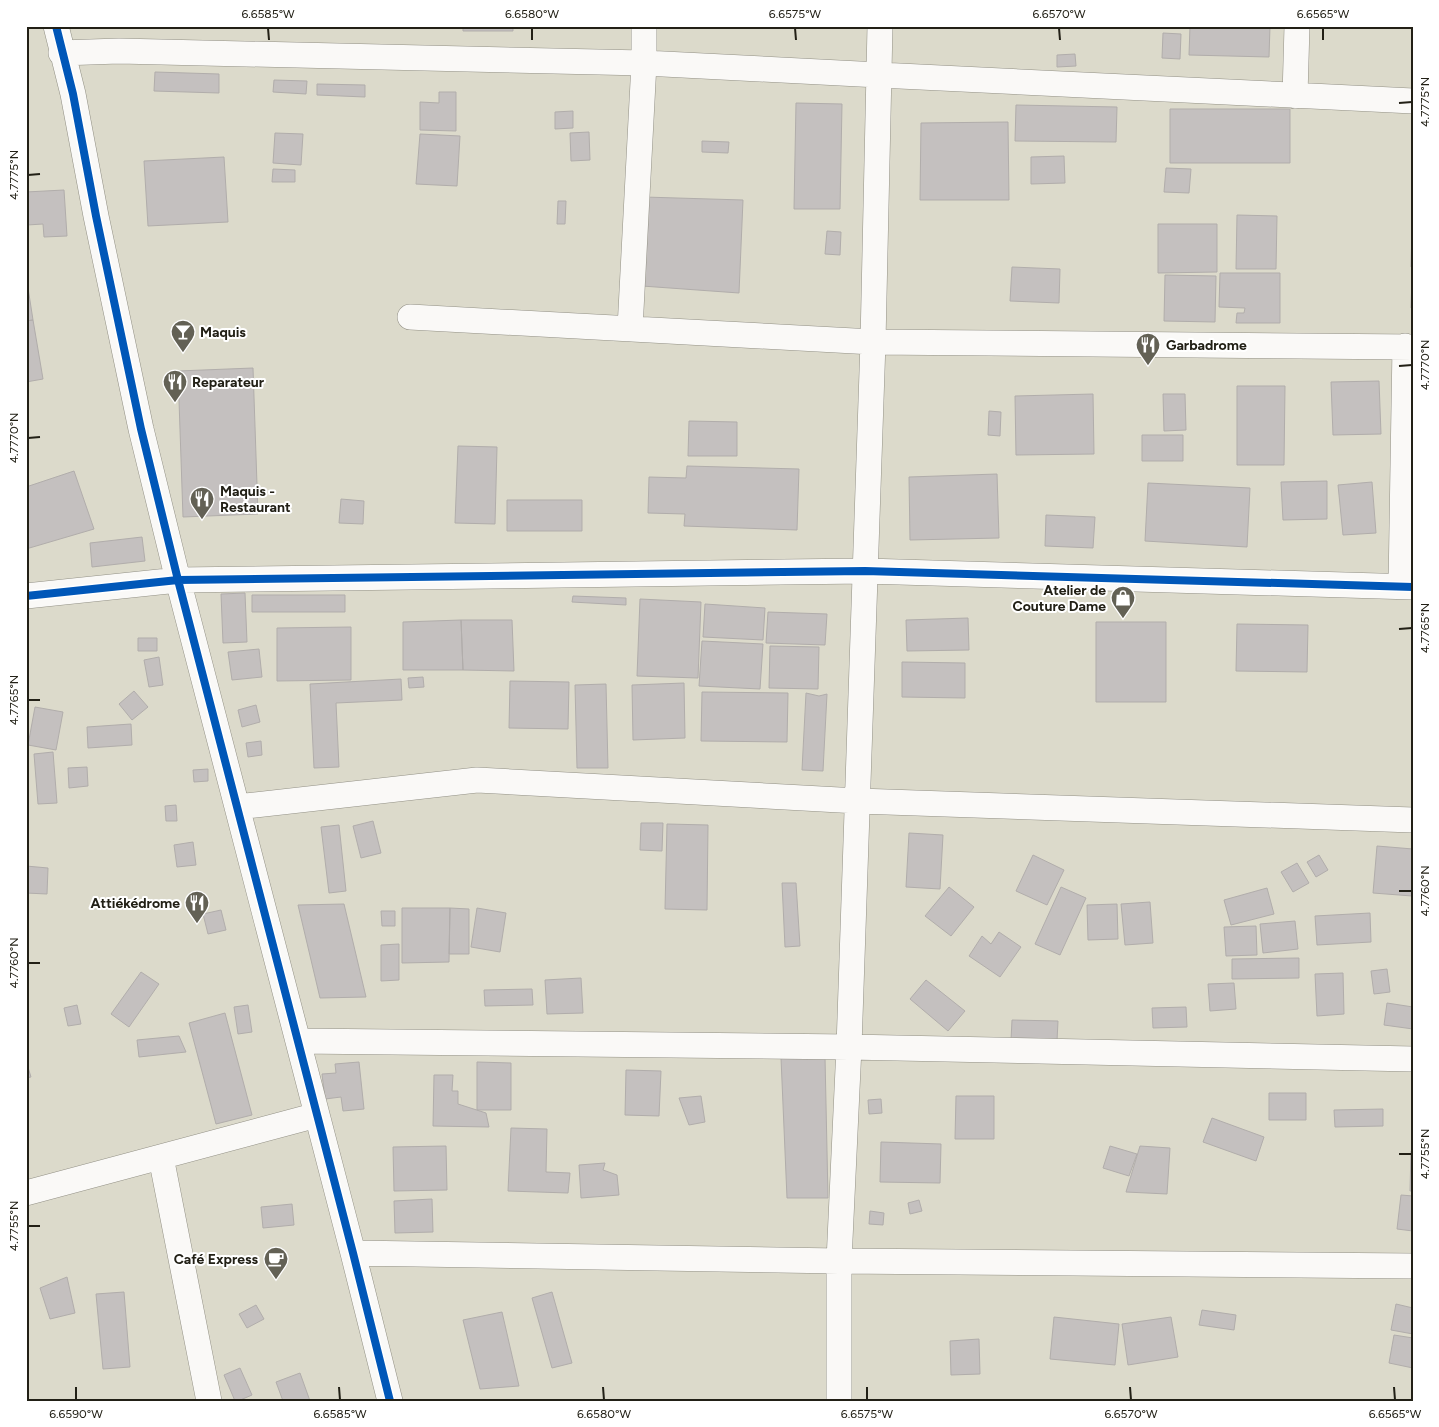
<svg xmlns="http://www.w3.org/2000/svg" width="1439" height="1427" font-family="Figtree,sans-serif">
<rect width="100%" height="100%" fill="#dcdacb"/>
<path fill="#c4c0bf" stroke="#b1adab" d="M 463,26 L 513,26 L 513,31 L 463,31 Z
M 1190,26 L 1270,26 L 1269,57 L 1189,55 Z
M 1163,33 L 1181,34 L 1180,59 L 1162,58 Z
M 1075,54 L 1076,66 L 1057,67 L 1057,55 Z
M 155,72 L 219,74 L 219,93 L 154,91 Z
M 274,80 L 307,81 L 306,94 L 273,92 Z
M 317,84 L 365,85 L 365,97 L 317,95 Z
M 439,92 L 456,92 L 456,131 L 420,130 L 420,102 L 439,103 Z
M 796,103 L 842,104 L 840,209 L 794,209 Z
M 1016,105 L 1117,107 L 1116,142 L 1015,141 Z
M 1170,109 L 1290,109 L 1290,163 L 1170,163 Z
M 573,111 L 573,128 L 555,129 L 555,112 Z
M 1008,122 L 1009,200 L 920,200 L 921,123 Z
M 589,132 L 590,160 L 571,161 L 570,133 Z
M 275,133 L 303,134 L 301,165 L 273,163 Z
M 420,134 L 460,136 L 457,186 L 416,184 Z
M 702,141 L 729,142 L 728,153 L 702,152 Z
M 1064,156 L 1065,183 L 1031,184 L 1031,157 Z
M 224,157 L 228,222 L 148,226 L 144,161 Z
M 1166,168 L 1191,169 L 1189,193 L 1164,192 Z
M 273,169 L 295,170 L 295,182 L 272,182 Z
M 64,190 L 67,236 L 44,237 L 43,224 L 27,225 L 26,192 Z
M 644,197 L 743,200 L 739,293 L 642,286 Z
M 558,201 L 566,201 L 565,224 L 557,224 Z
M 1237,215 L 1277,216 L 1276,269 L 1236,269 Z
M 1158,224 L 1217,224 L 1217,272 L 1158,273 Z
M 1412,229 L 1413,229 L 1413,267 L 1411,267 Z
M 827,231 L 841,232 L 840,255 L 825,254 Z
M 1012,267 L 1060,269 L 1059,303 L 1010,301 Z
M 1220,273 L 1280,273 L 1280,323 L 1236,323 L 1237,313 L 1244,313 L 1245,308 L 1219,307 Z
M 26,275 L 33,320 L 26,321 Z
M 1165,275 L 1216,276 L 1215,322 L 1164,321 Z
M 1412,278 L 1413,278 L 1413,308 L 1411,308 Z
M 33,320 L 43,379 L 26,382 L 26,321 Z
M 253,368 L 258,514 L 183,517 L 178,371 Z
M 1379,381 L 1381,434 L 1333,435 L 1331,382 Z
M 1237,386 L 1285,386 L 1284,465 L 1237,465 Z
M 1093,394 L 1094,454 L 1016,455 L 1015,396 Z
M 1163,394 L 1185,394 L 1186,430 L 1164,431 Z
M 989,411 L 1001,412 L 1000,436 L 988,435 Z
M 689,421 L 737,422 L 737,456 L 688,456 Z
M 1142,435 L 1183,435 L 1183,461 L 1142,461 Z
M 458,446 L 497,447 L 495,524 L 455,523 Z
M 687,466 L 799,469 L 797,530 L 684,526 L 685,514 L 648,513 L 649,477 L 686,478 Z
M 74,471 L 94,529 L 26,549 L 26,487 Z
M 997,474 L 999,538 L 910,540 L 909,477 Z
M 1327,481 L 1327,519 L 1283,520 L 1281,482 Z
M 1372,482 L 1376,533 L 1343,535 L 1338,485 Z
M 1148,483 L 1250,488 L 1247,547 L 1145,541 Z
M 341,499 L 364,501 L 363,524 L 339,523 Z
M 507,500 L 582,500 L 582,531 L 507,531 Z
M 1046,515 L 1095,517 L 1093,548 L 1045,546 Z
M 142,537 L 145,561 L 92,567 L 90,543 Z
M 245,593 L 247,642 L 223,643 L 221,594 Z
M 252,595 L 345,595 L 345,612 L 252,612 Z
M 573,596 L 626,598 L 626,605 L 572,602 Z
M 640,599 L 701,602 L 698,678 L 637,676 Z
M 705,604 L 765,608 L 763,640 L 703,637 Z
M 768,612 L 827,614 L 825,645 L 766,643 Z
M 968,618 L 969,650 L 907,651 L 906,620 Z
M 461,620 L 463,670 L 403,670 L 403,622 Z
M 461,620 L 512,620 L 514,671 L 463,670 Z
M 1096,622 L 1166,622 L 1166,702 L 1096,702 Z
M 1237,624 L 1308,625 L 1307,672 L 1236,671 Z
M 351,627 L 351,680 L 277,681 L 277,628 Z
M 138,638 L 157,638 L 157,651 L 138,651 Z
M 702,641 L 763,644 L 760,689 L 699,686 Z
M 770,646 L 819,647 L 818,689 L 769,688 Z
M 259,649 L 262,677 L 232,680 L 228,652 Z
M 159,657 L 163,685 L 149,687 L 144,660 Z
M 902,662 L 965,663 L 965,698 L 902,697 Z
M 423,677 L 424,687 L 409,688 L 408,678 Z
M 401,679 L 402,700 L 336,703 L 339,767 L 314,768 L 310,684 Z
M 510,681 L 569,682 L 568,729 L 509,728 Z
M 684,683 L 685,738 L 633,740 L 632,685 Z
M 606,684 L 608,768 L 577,768 L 575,685 Z
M 134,691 L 148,707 L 132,720 L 119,704 Z
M 702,692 L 788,693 L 787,742 L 701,741 Z
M 806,693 L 819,696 L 827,694 L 823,771 L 802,770 Z
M 256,705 L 260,722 L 242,727 L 238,710 Z
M 35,707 L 63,712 L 56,750 L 28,745 Z
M 131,724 L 132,745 L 88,748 L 87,727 Z
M 261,741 L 262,755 L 248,757 L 246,743 Z
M 53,752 L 57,803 L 38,804 L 34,754 Z
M 87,767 L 88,786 L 69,788 L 68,768 Z
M 208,769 L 208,781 L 194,782 L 193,770 Z
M 176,805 L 177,821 L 166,821 L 165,806 Z
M 373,821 L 381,853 L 361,858 L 353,826 Z
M 641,823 L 663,823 L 662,851 L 640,850 Z
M 667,824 L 708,825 L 707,910 L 665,909 Z
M 339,825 L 346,891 L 329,893 L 321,827 Z
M 909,833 L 943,835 L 940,889 L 906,887 Z
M 193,842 L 196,865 L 177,867 L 174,845 Z
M 1377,846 L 1413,849 L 1412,896 L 1373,893 Z
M 1033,855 L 1064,870 L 1047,905 L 1016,891 Z
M 1319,855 L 1328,870 L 1316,877 L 1307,862 Z
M 1297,863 L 1309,883 L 1293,892 L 1281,872 Z
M 26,866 L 48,868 L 47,894 L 26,893 Z
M 782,883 L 796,883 L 800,946 L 785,947 Z
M 949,887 L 974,907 L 951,936 L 925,916 Z
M 1061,887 L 1086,898 L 1060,955 L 1035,944 Z
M 1267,888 L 1274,914 L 1231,925 L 1224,900 Z
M 1150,902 L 1153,943 L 1125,945 L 1121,904 Z
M 344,904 L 366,997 L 320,998 L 298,905 Z
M 1117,904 L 1118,939 L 1088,940 L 1087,905 Z
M 402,908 L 450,908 L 449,962 L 402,963 Z
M 450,908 L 469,909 L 469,954 L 449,954 Z
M 477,908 L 506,913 L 500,952 L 471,947 Z
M 221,910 L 226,930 L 208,934 L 203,914 Z
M 381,911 L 395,911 L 395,926 L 382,926 Z
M 1370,913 L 1371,942 L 1317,945 L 1315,916 Z
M 1295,921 L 1298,949 L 1263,953 L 1260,924 Z
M 1256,926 L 1257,955 L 1226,956 L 1224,927 Z
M 999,932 L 1021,947 L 1000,977 L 969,956 L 982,936 L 991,944 Z
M 399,944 L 399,980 L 381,981 L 381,945 Z
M 1299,958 L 1299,978 L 1232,979 L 1232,959 Z
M 1387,969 L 1390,992 L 1374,994 L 1371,971 Z
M 141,972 L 159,984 L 129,1027 L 111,1014 Z
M 1343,973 L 1344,1014 L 1317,1016 L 1315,974 Z
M 581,978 L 583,1013 L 547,1014 L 545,980 Z
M 926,980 L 965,1011 L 948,1031 L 910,999 Z
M 1234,983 L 1236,1009 L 1210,1011 L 1208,984 Z
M 532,989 L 533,1005 L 485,1006 L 484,990 Z
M 1387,1003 L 1413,1007 L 1413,1029 L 1384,1025 Z
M 77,1005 L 81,1024 L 68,1026 L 64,1008 Z
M 248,1005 L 252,1032 L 238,1034 L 234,1007 Z
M 1186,1007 L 1187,1027 L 1153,1028 L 1152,1008 Z
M 225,1013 L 252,1115 L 216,1124 L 189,1023 Z
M 1012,1020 L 1058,1021 L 1057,1041 L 1011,1040 Z
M 179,1036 L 186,1052 L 139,1057 L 137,1040 Z
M 825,1057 L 828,1198 L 787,1198 L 781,1058 Z
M 26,1061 L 31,1077 L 26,1078 Z
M 359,1062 L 364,1109 L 343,1111 L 341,1097 L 325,1099 L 322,1074 L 336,1073 L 335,1064 Z
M 477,1062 L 511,1063 L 511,1110 L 477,1110 Z
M 626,1070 L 661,1071 L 659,1116 L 625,1115 Z
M 434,1075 L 453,1075 L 452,1091 L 458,1091 L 458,1104 L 486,1113 L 489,1127 L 433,1126 Z
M 1269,1093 L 1306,1093 L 1306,1120 L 1269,1120 Z
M 701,1096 L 705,1122 L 689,1125 L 679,1098 Z
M 956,1096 L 994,1096 L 994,1139 L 955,1139 Z
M 881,1099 L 882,1113 L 869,1114 L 868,1100 Z
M 1383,1109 L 1383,1126 L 1335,1127 L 1334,1110 Z
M 1212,1118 L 1264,1137 L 1256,1161 L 1203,1142 Z
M 511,1128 L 547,1129 L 546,1172 L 570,1173 L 568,1193 L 508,1191 Z
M 881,1142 L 941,1144 L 940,1183 L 880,1182 Z
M 446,1146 L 447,1190 L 394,1191 L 393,1147 Z
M 1110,1146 L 1137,1154 L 1129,1176 L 1103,1168 Z
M 1140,1146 L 1170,1148 L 1167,1194 L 1126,1192 Z
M 1411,1151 L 1413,1151 L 1413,1191 L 1410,1191 Z
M 605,1163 L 603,1170 L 617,1175 L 619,1195 L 581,1198 L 579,1165 Z
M 1401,1195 L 1413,1196 L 1413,1231 L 1397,1229 Z
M 432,1199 L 433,1232 L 395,1233 L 394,1201 Z
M 919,1200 L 922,1211 L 910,1214 L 908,1203 Z
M 292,1204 L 294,1225 L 263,1228 L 261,1207 Z
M 870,1211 L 884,1213 L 883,1225 L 869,1224 Z
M 67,1277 L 75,1313 L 50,1319 L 40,1288 Z
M 124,1292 L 130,1367 L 103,1369 L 96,1294 Z
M 552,1292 L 572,1363 L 552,1368 L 532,1298 Z
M 1396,1304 L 1413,1308 L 1413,1334 L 1391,1330 Z
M 256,1305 L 264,1319 L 247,1328 L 239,1314 Z
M 1202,1310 L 1236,1315 L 1234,1330 L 1199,1325 Z
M 502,1312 L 519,1386 L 480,1389 L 463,1320 Z
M 1054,1317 L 1119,1324 L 1115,1365 L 1050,1359 Z
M 1171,1317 L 1178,1357 L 1128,1365 L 1122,1324 Z
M 1394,1335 L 1413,1338 L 1413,1368 L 1389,1363 Z
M 979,1339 L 980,1374 L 951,1375 L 950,1341 Z
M 240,1368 L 252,1395 L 238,1401 L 235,1401 L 224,1375 Z
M 300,1373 L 310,1401 L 283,1401 L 276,1382 Z"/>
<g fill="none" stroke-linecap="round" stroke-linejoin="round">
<defs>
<path id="minor" d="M 56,26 L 73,94 L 96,216 L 141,429 L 178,580 L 353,1253 L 390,1401
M 61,53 L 119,51 L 644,63 L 879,75 L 1413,101
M 1295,96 L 1297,26
M 410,317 L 873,342 L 1413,347
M 630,329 L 644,63 L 644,26
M 1401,586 L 1405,346
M 26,596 L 178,580 L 865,571 L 1413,587
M 237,807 L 477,780 L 858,801 L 1413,820
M 298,1041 L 849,1047 L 1413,1059
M 161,1157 L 209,1401
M 26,1193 L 317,1115
M 353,1253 L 839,1261 L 1413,1266
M 839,1401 L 839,1261 L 849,1047 L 873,342 L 880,26"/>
</defs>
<use href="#minor" stroke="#929085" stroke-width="26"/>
<use href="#minor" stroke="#faf9f7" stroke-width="25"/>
<defs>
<path id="cycleway" d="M 56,26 L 73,94 L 96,216 L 141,429 L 178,580 L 353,1253 L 390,1401
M 26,596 L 178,580 L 865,571 L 1413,587"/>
</defs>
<use href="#cycleway" stroke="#fff" stroke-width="11"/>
<use href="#cycleway" stroke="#0057b8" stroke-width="8"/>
</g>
<path fill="none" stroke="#222016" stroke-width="2" d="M 268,28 L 269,40M 532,28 L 532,40M 795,28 L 796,40M 1059,28 L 1060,40M 1323,28 L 1323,40M 1399,103 L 1412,102M 28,175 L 40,174M 1399,366 L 1412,365M 28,438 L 40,437M 1399,629 L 1412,628M 28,700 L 40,700M 1399,891 L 1412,891M 28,963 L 40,963M 1399,1154 L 1412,1154M 28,1226 L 40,1226M 76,1387 L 76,1400M 339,1387 L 340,1400M 603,1387 L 604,1400M 867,1387 L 867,1400M 1130,1387 L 1131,1400M 1394,1387 L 1395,1400"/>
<defs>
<symbol id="bar-pin" viewBox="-11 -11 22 30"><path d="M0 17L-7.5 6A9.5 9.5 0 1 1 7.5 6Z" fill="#636155" stroke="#fff"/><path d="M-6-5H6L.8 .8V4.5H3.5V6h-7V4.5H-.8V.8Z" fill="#fff"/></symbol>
<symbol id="restaurant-pin" viewBox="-11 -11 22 30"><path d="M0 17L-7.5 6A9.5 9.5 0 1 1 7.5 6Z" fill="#636155" stroke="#fff"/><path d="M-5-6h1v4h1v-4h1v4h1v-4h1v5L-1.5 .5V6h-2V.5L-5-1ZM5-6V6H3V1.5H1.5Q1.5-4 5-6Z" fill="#fff"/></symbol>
<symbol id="shop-pin" viewBox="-11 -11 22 30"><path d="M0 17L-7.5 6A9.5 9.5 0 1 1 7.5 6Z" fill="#636155" stroke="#fff"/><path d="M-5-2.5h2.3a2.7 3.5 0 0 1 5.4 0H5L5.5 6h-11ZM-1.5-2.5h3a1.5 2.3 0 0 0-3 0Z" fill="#fff"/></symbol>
<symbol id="cafe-pin" viewBox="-11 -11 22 30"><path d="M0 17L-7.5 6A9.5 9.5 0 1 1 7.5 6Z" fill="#636155" stroke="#fff"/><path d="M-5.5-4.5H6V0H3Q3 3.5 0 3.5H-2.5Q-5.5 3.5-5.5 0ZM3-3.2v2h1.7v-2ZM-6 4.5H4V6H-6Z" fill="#fff"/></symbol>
</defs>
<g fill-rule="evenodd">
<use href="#bar-pin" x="169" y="318" width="28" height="38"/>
<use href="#restaurant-pin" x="1134" y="331" width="28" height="38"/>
<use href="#restaurant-pin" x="161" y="368" width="28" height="38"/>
<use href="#restaurant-pin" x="188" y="485" width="28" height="38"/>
<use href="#shop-pin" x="1109" y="584" width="28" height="38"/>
<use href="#restaurant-pin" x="183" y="889" width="28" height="38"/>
<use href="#cafe-pin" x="262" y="1245" width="28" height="38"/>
</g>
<g text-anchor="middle" stroke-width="4" stroke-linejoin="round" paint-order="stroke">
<g font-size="14" font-weight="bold" fill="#222016" stroke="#fff" text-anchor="start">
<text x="200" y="337">Maquis</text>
<text x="1166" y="350">Garbadrome</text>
<text x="192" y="387">Reparateur</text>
<text x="220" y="496">Maquis -<tspan x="220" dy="16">Restaurant</tspan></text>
<text x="1106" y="595" text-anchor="end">Atelier de<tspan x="1106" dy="16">Couture Dame</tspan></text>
<text x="180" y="908" text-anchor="end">Attiékédrome</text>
<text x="258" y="1264" text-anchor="end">Café Express</text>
</g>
</g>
<rect width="1439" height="1427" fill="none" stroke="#ffffff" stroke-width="55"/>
<rect x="28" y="28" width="1384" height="1372" fill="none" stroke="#222016" stroke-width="2"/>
<g font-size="12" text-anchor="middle" fill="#222016">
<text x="268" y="18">6.6585°W</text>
<text x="532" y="18">6.6580°W</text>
<text x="795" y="18">6.6575°W</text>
<text x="1059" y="18">6.6570°W</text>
<text x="1323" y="18">6.6565°W</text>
<text transform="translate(1425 102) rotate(-90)" y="4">4.7775°N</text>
<text transform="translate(14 175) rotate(-90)" y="4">4.7775°N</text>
<text transform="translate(1425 365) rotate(-90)" y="4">4.7770°N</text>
<text transform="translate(14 438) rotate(-90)" y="4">4.7770°N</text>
<text transform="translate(1425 628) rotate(-90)" y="4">4.7765°N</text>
<text transform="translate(14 700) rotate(-90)" y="4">4.7765°N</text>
<text transform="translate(1425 891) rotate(-90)" y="4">4.7760°N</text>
<text transform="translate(14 963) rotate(-90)" y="4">4.7760°N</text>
<text transform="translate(1425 1154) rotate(-90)" y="4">4.7755°N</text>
<text transform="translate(14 1226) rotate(-90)" y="4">4.7755°N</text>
<text x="76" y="1418">6.6590°W</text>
<text x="340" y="1418">6.6585°W</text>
<text x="604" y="1418">6.6580°W</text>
<text x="867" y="1418">6.6575°W</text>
<text x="1131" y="1418">6.6570°W</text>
<text x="1395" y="1418">6.6565°W</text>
</g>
</svg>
